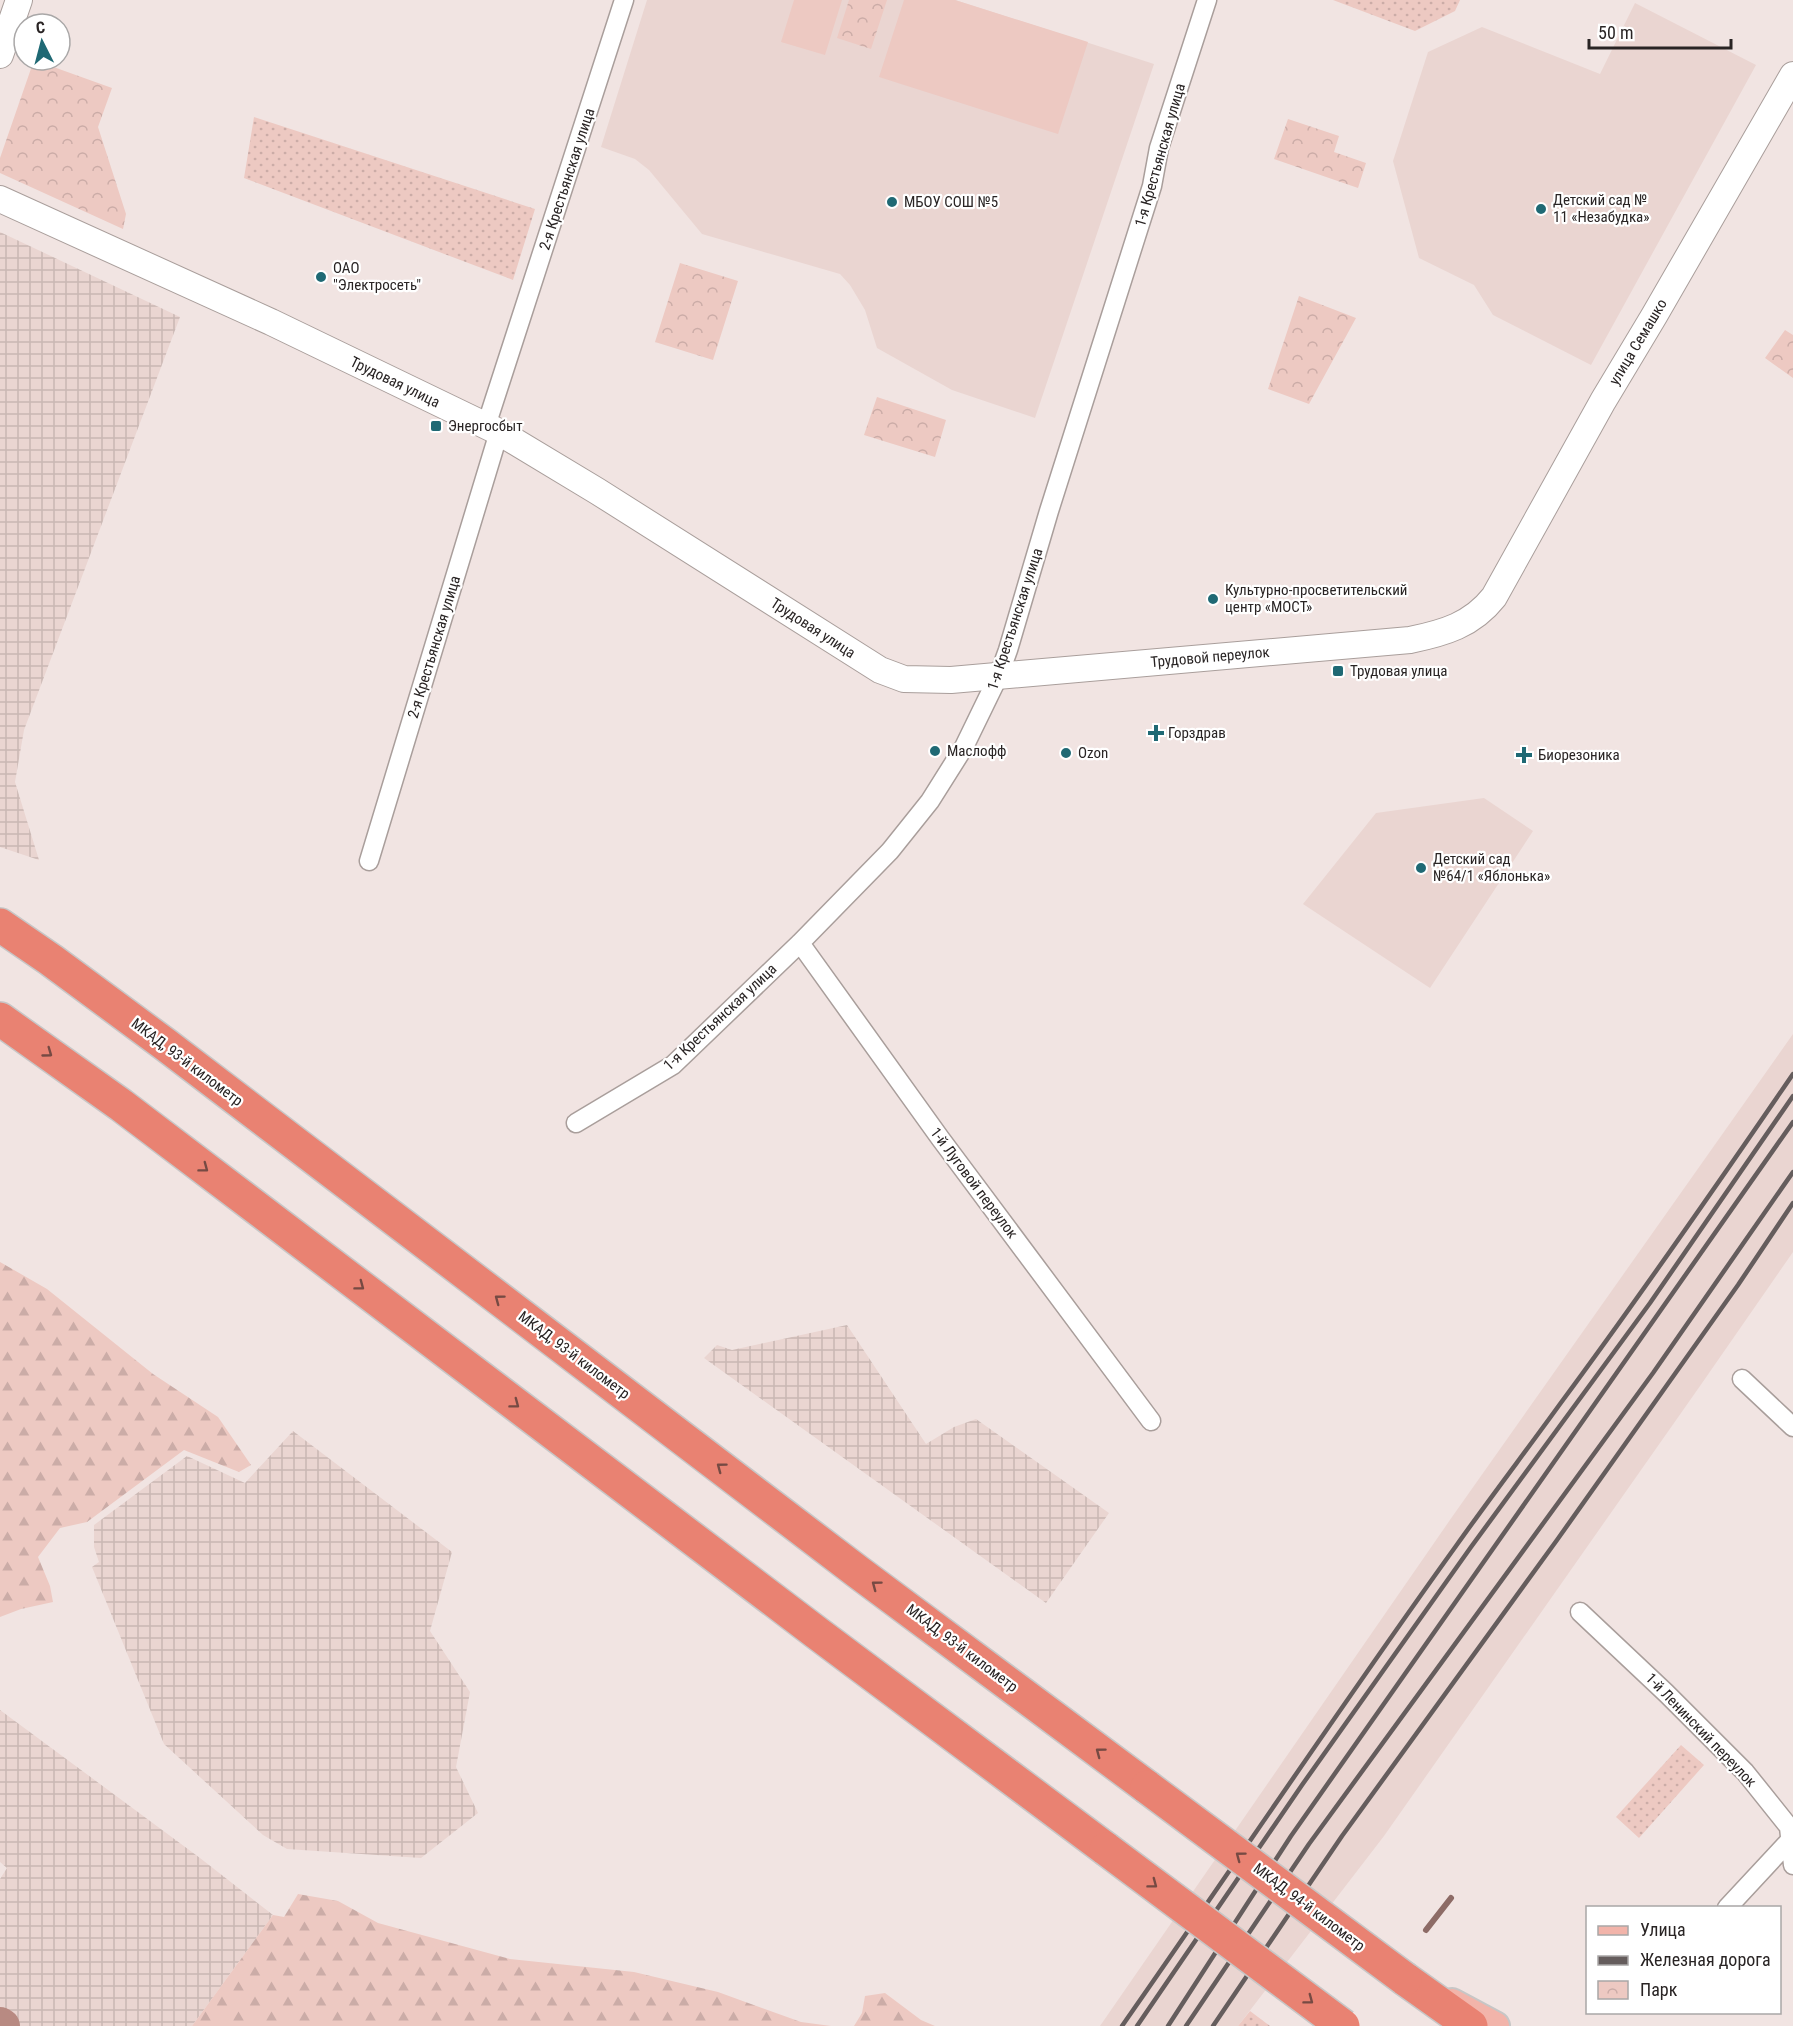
<svg xmlns="http://www.w3.org/2000/svg" width="1793" height="2026" font-family="'Roboto Condensed',sans-serif">
<defs>
<pattern id="industrial-grid" width="8" height="8" patternUnits="userSpaceOnUse" patternTransform="scale(1.5)"><rect width="8" height="8" fill="#ead5d1"/><path d="M0 4h8M4 0v8" fill="none" stroke="#c9b7b3"/></pattern>
<pattern id="grass-dots" width="8" height="8" patternUnits="userSpaceOnUse" patternTransform="scale(1.5)"><rect width="8" height="8" fill="#edc9c2"/><path d="M2 2h.1M6 6h.1" fill="none" stroke="#cbaca7" stroke-width="1.8" stroke-linecap="round"/></pattern>
<pattern id="forest-firs" width="22" height="20" patternUnits="userSpaceOnUse" patternTransform="scale(1.5)"><rect width="22" height="20" fill="#edc9c2"/><path d="M5 1l3.5 6h-7zM16 11l3.5 6h-7z" fill="#cbaca7"/></pattern>
<pattern id="park-crowns" width="20" height="18" patternUnits="userSpaceOnUse" patternTransform="scale(1.5)"><rect width="20" height="18" fill="#edc9c2"/><path d="M2 6a3 3 0 1 1 6 0M12 15a3 3 0 1 1 6 0" fill="none" stroke="#cbaca7"/></pattern>
</defs>
<rect width="100%" height="100%" fill="#f1e4e2"/>
<path fill="#ead5d1" d="M 647,0 L 955,0 L 1154,64 L 1035,418 L 952,390 L 877,348 L 865,310 L 850,285 L 840,274 L 702,234 L 649,170 L 635,159 L 601,147 Z
M 1635,3 L 1756,65 L 1591,365 L 1493,315 L 1474,285 L 1419,258 L 1393,161 L 1428,52 L 1482,27 L 1600,74 Z
M 1484,798 L 1533,831 L 1430,988 L 1303,904 L 1376,813 Z
M 1793,1034 L 1793,1252 L 1700,1386 L 1384,1836 L 1238,2026 L 1100,2026 L 1452,1517 Z"/>
<path fill="url(#industrial-grid)" d="M 0,232 L 180,317 L 24,730 L 15,782 L 39,860 L 0,847 Z
M 847,1325 L 926,1444 L 954,1427 L 976,1419 L 1109,1513 L 1046,1603 L 704,1358 L 717,1345 L 732,1350 Z
M 293,1431 L 452,1552 L 430,1631 L 470,1692 L 456,1767 L 478,1813 L 421,1858 L 287,1849 L 263,1835 L 164,1744 L 92,1567 L 99,1562 L 94,1547 L 94,1525 L 187,1456 L 245,1483 Z
M 0,1710 L 200,1858 L 273,1915 L 192,2026 L 19,2026 L 0,2011 L 0,1879 L 7,1868 L 0,1862 Z"/>
<path fill="url(#grass-dots)" d="M 1333,0 L 1460,0 L 1455,11 L 1415,31 Z
M 254,117 L 535,209 L 513,280 L 244,178 Z
M 1681,1745 L 1704,1765 L 1639,1838 L 1616,1817 Z
M 1250,2011 L 1270,2026 L 1238,2026 Z"/>
<path fill="url(#forest-firs)" d="M 0,1262 L 47,1289 L 153,1374 L 218,1417 L 251,1465 L 239,1472 L 184,1450 L 87,1522 L 60,1528 L 38,1557 L 50,1586 L 53,1602 L 21,1609 L 0,1617 Z
M 298,1894 L 338,1901 L 378,1923 L 510,1959 L 634,1972 L 718,1992 L 801,2022 L 831,2026 L 192,2026 L 273,1915 L 284,1917 Z
M 885,1993 L 921,2020 L 935,2026 L 854,2026 L 862,2013 L 865,1996 Z"/>
<path fill="url(#park-crowns)" d="M 849,0 L 887,0 L 871,49 L 837,38 Z
M 34,60 L 112,88 L 98,127 L 126,214 L 123,229 L 0,173 L 0,158 Z
M 1288,119 L 1339,136 L 1334,152 L 1366,163 L 1358,188 L 1274,159 Z
M 680,263 L 738,281 L 713,360 L 655,342 Z
M 1299,296 L 1356,318 L 1309,404 L 1268,389 Z
M 1785,330 L 1793,335 L 1793,378 L 1765,358 Z
M 877,397 L 946,420 L 935,457 L 864,435 Z"/>
<path fill="#edc9c2" d="M 794,0 L 842,0 L 825,55 L 781,42 Z
M 904,0 L 955,0 L 1088,42 L 1058,134 L 879,77 Z"/>
<g fill="none" stroke-linecap="round" stroke-linejoin="round">
<path stroke="#8d6b66" stroke-width="6" d="M 1426,1930 L 1451,1898"/>
<path stroke="#b88a82" stroke-width="34" d="M 0,2024 L 3,2026"/>
<defs>
<path id="street" d="M 486,426 L 624,0
M 369,861 L 499,432
M 800,943 L 940,1138 L 1151,1421
M 576,1123 L 673,1065 L 800,943 L 890,851 L 930,801 L 964,747 L 999,675 L 1008,650 L 1049,511 L 1152,186 L 1159,148 L 1207,0
M 1742,1379 L 1793,1427
M 1580,1612 L 1666,1693 L 1745,1772 L 1789,1827 L 1793,1865
M 1727,1908 L 1793,1837"/>
<path id="secondary" d="M 0,55 L 19,0
M 0,199 L 271,322 L 499,432 L 597,491 L 880,670 L 904,679 L 951,680 L 1410,640 C 1444,633 1472,625 1494,597 L 1603,401 L 1654,316 L 1793,75"/>
<path id="primary" d="M 1452,2003 L 1495,2026"/>
<path id="highway" d="M 0,925 L 51,960 L 166,1045 L 858,1572 L 1147,1787
M 0,1019 L 121,1105 L 817,1633 L 1106,1849
M 1405,1979 L 1471,2026"/>
</defs>
<use href="#street" stroke="#a99e9b" stroke-width="21"/>
<use href="#secondary" stroke="#a99e9b" stroke-width="28"/>
<use href="#primary" stroke="#c7c6c6" stroke-width="32"/>
<use href="#highway" stroke="#c7c6c6" stroke-width="36"/>
<use href="#street" stroke="#fff" stroke-width="18"/>
<use href="#secondary" stroke="#fff" stroke-width="26"/>
<use href="#primary" stroke="#f2b4aa" stroke-width="28"/>
<use href="#highway" stroke="#e98272" stroke-width="33"/>
<path stroke="#655d5d" stroke-width="4.5" d="M 1122,2026 C 1234,1866 1342,1704 1456,1546 C 1490,1498 1526,1451 1560,1404 C 1640,1296 1717,1185 1793,1074
M 1137,2026 L 1302,1785 L 1471,1547 L 1650,1303 L 1793,1096
M 1168,2026 L 1291,1836 L 1793,1122
M 1186,2026 L 1309,1844 L 1653,1373 L 1793,1172
M 1213,2026 L 1342,1836 L 1557,1540 L 1738,1285 L 1793,1203"/>
<defs>
<path id="highway-bridge" d="M 1147,1787 L 1405,1979
M 1106,1849 L 1343,2026"/>
</defs>
<use href="#highway-bridge" stroke="#c7c6c6" stroke-width="36" stroke-linecap="butt"/>
<use href="#highway-bridge" stroke="#e98272" stroke-width="33"/>
</g>
<defs><path id="oneway-chevron" d="M-2-3.5L2.5 0L-2 3.5" fill="none" stroke-width="1.6" stroke-linecap="round" stroke-linejoin="round" transform="scale(1.5)"/></defs>
<g stroke="#764a43">
<use href="#oneway-chevron" transform="translate(48 1053) rotate(36)"/>
<use href="#oneway-chevron" transform="translate(204 1168) rotate(37)"/>
<use href="#oneway-chevron" transform="translate(360 1286) rotate(37)"/>
<use href="#oneway-chevron" transform="translate(499 1299) rotate(-143)"/>
<use href="#oneway-chevron" transform="translate(515 1404) rotate(37)"/>
<use href="#oneway-chevron" transform="translate(721 1467) rotate(-143)"/>
<use href="#oneway-chevron" transform="translate(876 1585) rotate(-143)"/>
<use href="#oneway-chevron" transform="translate(1100 1752) rotate(-143)"/>
<use href="#oneway-chevron" transform="translate(1240 1856) rotate(-143)"/>
<use href="#oneway-chevron" transform="translate(1153 1884) rotate(37)"/>
<use href="#oneway-chevron" transform="translate(1309 2000) rotate(37)"/>
</g>
<g fill="#1f6974" stroke="#fff" stroke-width="2">
<circle cx="892" cy="202" r="6"/>
<circle cx="1541" cy="209" r="6"/>
<circle cx="321" cy="277" r="6"/>
<rect x="430" y="420" width="12" height="12" rx="3"/>
<circle cx="1213" cy="599" r="6"/>
<rect x="1332" y="665" width="12" height="12" rx="3"/>
<path d="M1153 724h6v6h6v6h-6v6h-6v-6h-6v-6h6z"/>
<circle cx="935" cy="751" r="6"/>
<circle cx="1066" cy="753" r="6"/>
<path d="M1521 746h6v6h6v6h-6v6h-6v-6h-6v-6h6z"/>
<circle cx="1421" cy="868" r="6"/>
</g>
<g text-anchor="middle" stroke-width="4.5" stroke-linejoin="round" paint-order="stroke">
<g font-size="15" fill="#292424" stroke="#fff">
<text transform="translate(1160 155) rotate(-74)" y="5">1-я Крестьянская улица</text>
<text transform="translate(567 179) rotate(-72)" y="5">2-я Крестьянская улица</text>
<text transform="translate(1638 342) rotate(-59)" y="5">улица Семашко</text>
<text transform="translate(395 382) rotate(26)" y="5">Трудовая улица</text>
<text transform="translate(1015 619) rotate(-72)" y="5">1-я Крестьянская улица</text>
<text transform="translate(813 628) rotate(33)" y="5">Трудовая улица</text>
<text transform="translate(434 647) rotate(-73)" y="5">2-я Крестьянская улица</text>
<text transform="translate(1210 657) rotate(-5)" y="5">Трудовой переулок</text>
<text transform="translate(720 1017) rotate(-43)" y="5">1-я Крестьянская улица</text>
<text transform="translate(187 1062) rotate(37)" y="5">МКАД, 93-й километр</text>
<text transform="translate(974 1183) rotate(53)" y="5">1-й Луговой переулок</text>
<text transform="translate(574 1355) rotate(37)" y="5">МКАД, 93-й километр</text>
<text transform="translate(962 1648) rotate(37)" y="5">МКАД, 93-й километр</text>
<text transform="translate(1701 1730) rotate(46)" y="5">1-й Ленинский переулок</text>
<text transform="translate(1309 1907) rotate(37)" y="5">МКАД, 94-й километр</text>
</g>
<g font-size="15" fill="#292424" stroke="#fff" text-anchor="start">
<text x="1553" y="205">Детский сад №<tspan x="1553" dy="17">11 «Незабудка»</tspan></text>
<text x="904" y="207">МБОУ СОШ №5</text>
<text x="333" y="273">ОАО<tspan x="333" dy="17">"Электросеть"</tspan></text>
<text x="448" y="431">Энергосбыт</text>
<text x="1225" y="595">Культурно-просветительский<tspan x="1225" dy="17">центр «МОСТ»</tspan></text>
<text x="1350" y="676">Трудовая улица</text>
<text x="1168" y="738">Горздрав</text>
<text x="947" y="756">Маслофф</text>
<text x="1078" y="758">Ozon</text>
<text x="1538" y="760">Биорезоника</text>
<text x="1433" y="864">Детский сад<tspan x="1433" dy="17">№64/1 «Яблонька»</tspan></text>
</g>
</g>
<rect x="1586" y="1906" width="195" height="108" fill="#ffffff" stroke="#a9a7a7" stroke-width="1.5"/>
<rect x="1598" y="1926" width="30" height="9" fill="#f2b4aa" stroke="#a9a7a7" stroke-width="1.5"/>
<text x="1640" y="1936" font-size="18" fill="#292424">Улица</text>
<rect x="1598" y="1956" width="30" height="9" fill="#655d5d" stroke="#a9a7a7" stroke-width="1.5"/>
<text x="1640" y="1966" font-size="18" fill="#292424">Железная дорога</text>
<rect x="1598" y="1981" width="30" height="18" fill="url(#park-crowns)" stroke="#a9a7a7" stroke-width="1.5"/>
<text x="1640" y="1996" font-size="18" fill="#292424">Парк</text>
<g transform="translate(42 42) rotate(354)"><circle r="28" fill="#ffffff" stroke="#a9a7a7" stroke-width="1.5"/>
<path d="M0-4.5L10 22L0 15L-10 22Z" fill="#1f6974"/>
<text y="-9" font-size="16" font-weight="bold" text-anchor="middle" fill="#292424">С</text>
</g>
<path d="M1589 39v9h142v-9" fill="none" stroke="#292424" stroke-width="3"/>
<text x="1598" y="39" font-size="18" fill="#292424" stroke="#ffffff" stroke-width="4.5" paint-order="stroke">50 m</text>
</svg>
